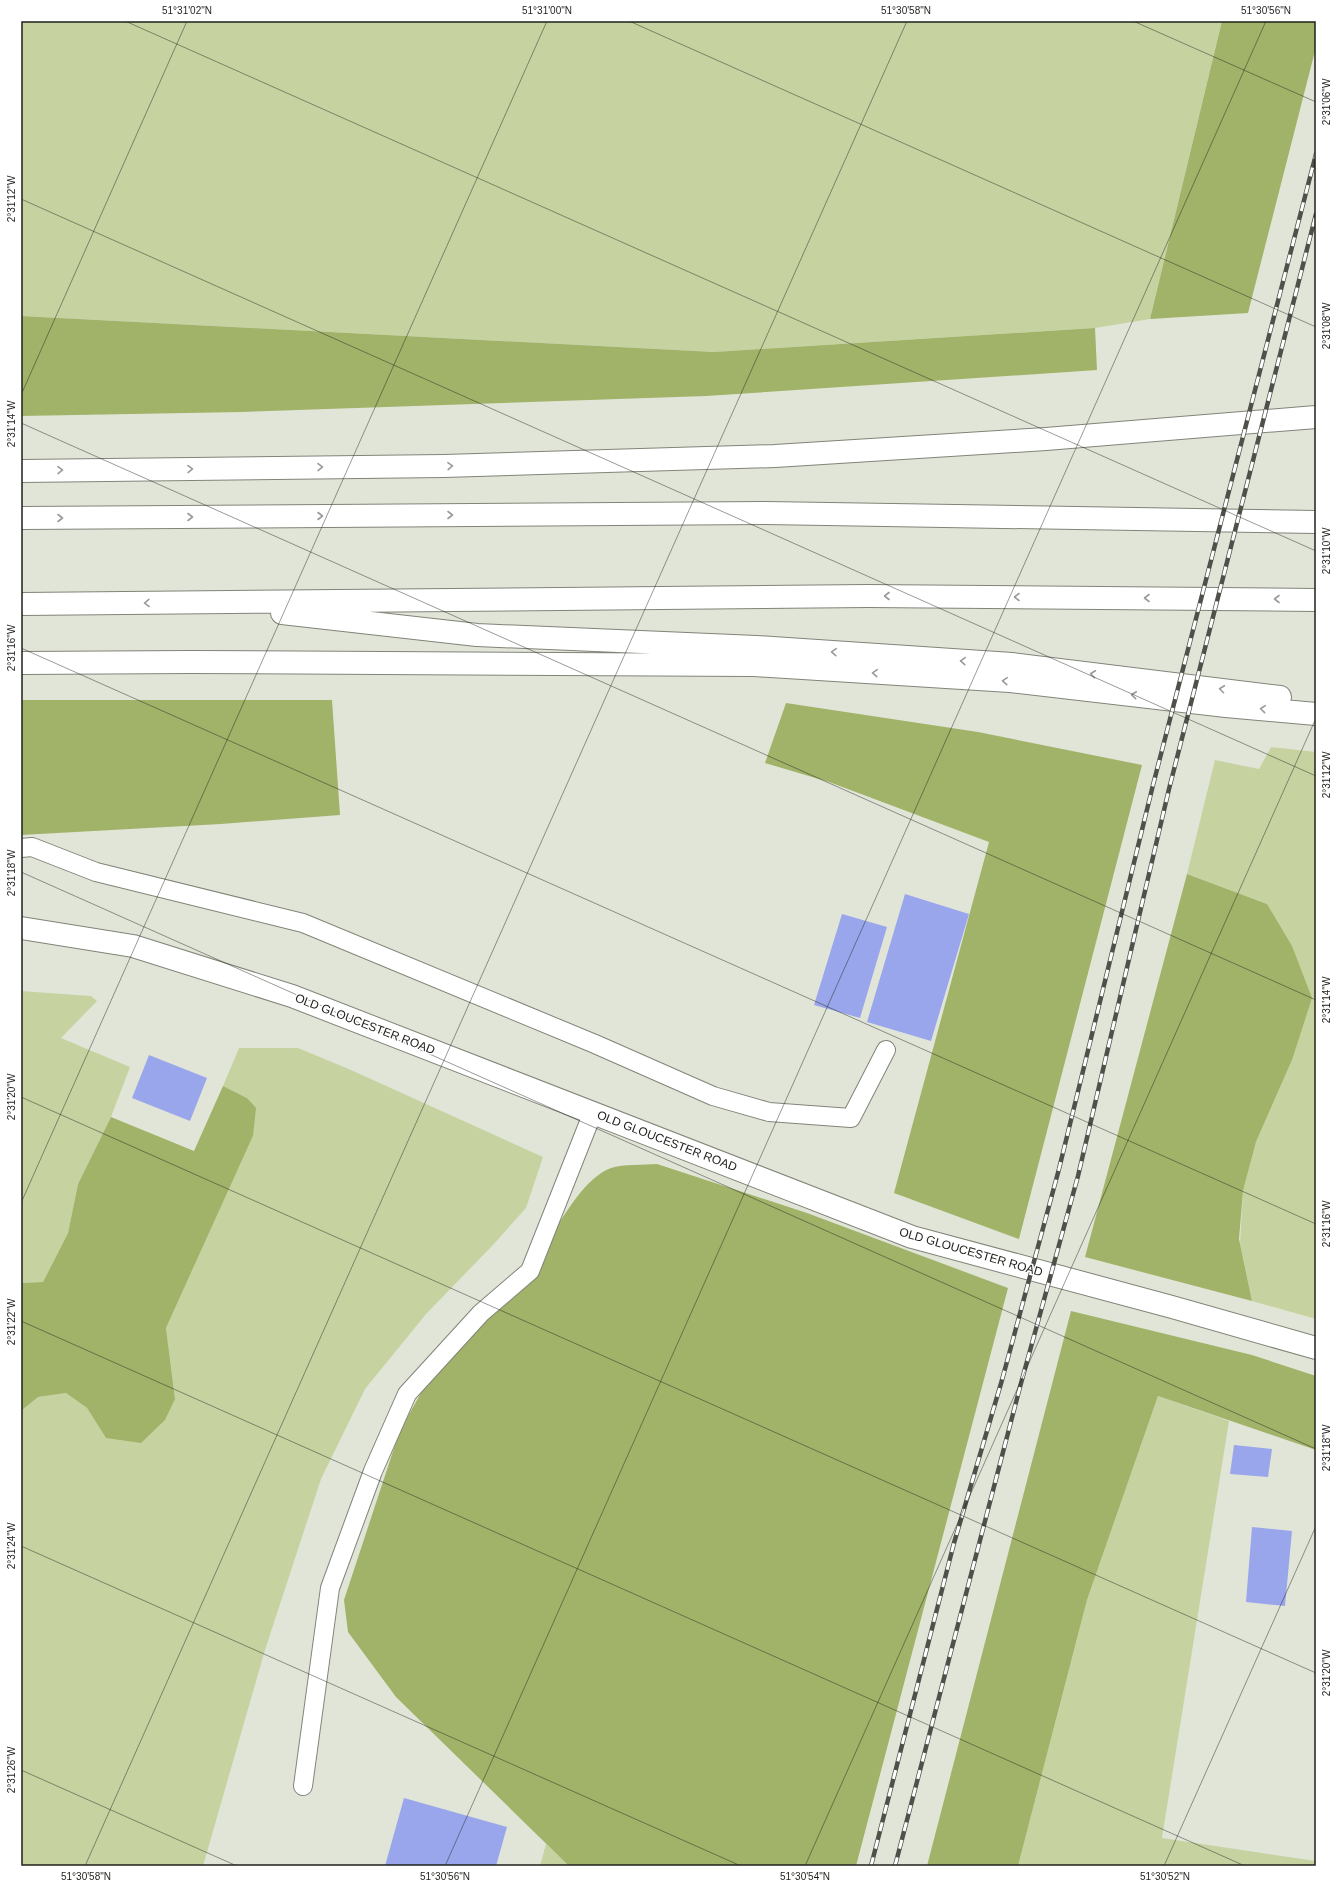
<svg xmlns="http://www.w3.org/2000/svg" width="1337" height="1887" font-family="Helvetica,sans-serif">
<rect width="100%" height="100%" fill="#e1e5d8"/>
<path fill="#c6d3a1" d="M 21,21 L 1222,21 L 1150,319 L 1095,328 L 714,352 L 21,316 Z
M 1271,747 L 1316,752 L 1316,1319 L 1252,1301 L 1240,1243 L 1243,1191 L 1256,1142 L 1292,1060 L 1267,904 L 1187,874 L 1215,760 L 1259,769 Z
M 21,991 L 91,996 L 97,1001 L 61,1038 L 130,1067 L 111,1117 L 78,1184 L 68,1233 L 43,1282 L 21,1283 Z
M 239,1048 L 298,1048 L 351,1070 L 543,1157 L 526,1208 L 492,1246 L 427,1313 L 365,1389 L 321,1479 L 265,1650 L 203,1866 L 21,1866 L 21,1411 L 38,1397 L 66,1393 L 87,1408 L 106,1438 L 175,1399 L 166,1328 L 253,1136 L 247,1098 L 223,1086 Z
M 1158,1396 L 1229,1421 L 1162,1838 L 1316,1861 L 1316,1866 L 1018,1866 L 1087,1600 Z
M 546,1844 L 569,1866 L 540,1866 Z"/>
<path fill="#a1b368" d="M 1222,21 L 1316,21 L 1316,47 L 1248,313 L 1150,319 Z
M 21,316 L 714,352 L 1095,328 L 1097,370 L 706,396 L 241,412 L 21,416 Z
M 21,700 L 332,700 L 340,815 L 221,824 L 21,835 Z
M 786,703 L 978,732 L 1142,765 L 1019,1239 L 894,1193 L 989,842 L 829,782 L 765,763 Z
M 1187,874 L 1267,904 L 1292,946 L 1312,998 L 1292,1060 L 1256,1142 L 1243,1191 L 1239,1239 L 1252,1301 L 1085,1257 Z
M 223,1086 L 247,1098 L 256,1108 L 253,1136 L 166,1328 L 175,1399 L 165,1420 L 141,1443 L 106,1438 L 87,1408 L 66,1393 L 38,1397 L 21,1411 L 21,1283 L 43,1282 L 68,1233 L 78,1184 L 111,1117 L 194,1151 Z
M 657,1164 L 807,1213 L 1008,1288 L 856,1866 L 569,1866 L 396,1697 L 348,1632 L 344,1600 L 400,1430 L 429,1379 L 552,1234 C 566,1213 586,1177 611,1168 C 623,1164 644,1165 657,1164 Z
M 1071,1311 L 1252,1355 L 1316,1376 L 1316,1450 L 1158,1396 L 1087,1600 L 1018,1866 L 927,1866 Z"/>
<path fill="#9aa6eb" d="M 905,894 L 969,914 L 931,1041 L 867,1022 Z
M 842,914 L 887,927 L 860,1018 L 814,1005 Z
M 149,1055 L 207,1078 L 190,1121 L 132,1098 Z
M 1234,1445 L 1272,1449 L 1268,1477 L 1230,1474 Z
M 1252,1527 L 1292,1531 L 1285,1606 L 1246,1602 Z
M 404,1798 L 507,1827 L 496,1866 L 385,1866 Z"/>
<g fill="none" stroke-linecap="round" stroke-linejoin="round">
<defs>
<path id="service" d="M 21,848 L 32,847 L 96,872 L 303,923 L 595,1044 L 713,1096 L 769,1112 L 851,1118 L 886,1050
M 303,1786 L 330,1588 L 373,1471 L 407,1394 L 481,1313 L 530,1271 L 593,1112"/>
<path id="secondary" d="M 21,928 L 133,946 L 292,996 L 912,1237 L 1172,1307 L 1316,1348"/>
<path id="motorway" d="M 21,471 L 444,466 L 775,456 L 1046,439 L 1316,417
M 21,518 L 766,513 L 1316,522
M 21,604 L 868,596 L 1316,600
M 282,613 L 477,635 L 756,647 L 1012,664 L 1280,697
M 21,663 L 190,662 L 754,665 L 1010,681 L 1226,706 L 1316,714"/>
</defs>
<use href="#service" stroke="#818478" stroke-width="20"/>
<use href="#secondary" stroke="#818478" stroke-width="24"/>
<use href="#motorway" stroke="#818478" stroke-width="24"/>
<use href="#service" stroke="#fff" stroke-width="18"/>
<use href="#secondary" stroke="#fff" stroke-width="22"/>
<use href="#motorway" stroke="#fff" stroke-width="22"/>
<defs>
<path id="rail" d="M 871,1866 L 954,1543 L 1002,1380 L 1059,1169 L 1153,785 L 1316,154
M 895,1866 L 1020,1387 L 1078,1176 L 1169,789 L 1316,214"/>
</defs>
<use href="#rail" stroke="#4e514a" stroke-width="4.5"/>
<use href="#rail" stroke="#fff" stroke-width="3" stroke-dasharray="9" stroke-linecap="butt"/>
</g>
<defs><path id="oneway-chevron" d="M-2-3.5L2.5 0L-2 3.5" fill="none" stroke-width="1.6" stroke-linecap="round" stroke-linejoin="round"/></defs>
<g stroke="#9a9b98">
<use href="#oneway-chevron" transform="translate(450 466) rotate(-2)"/>
<use href="#oneway-chevron" transform="translate(320 467) rotate(-1)"/>
<use href="#oneway-chevron" transform="translate(190 469) rotate(-1)"/>
<use href="#oneway-chevron" transform="translate(60 470) rotate(-1)"/>
<use href="#oneway-chevron" transform="translate(450 515)"/>
<use href="#oneway-chevron" transform="translate(320 516)"/>
<use href="#oneway-chevron" transform="translate(190 517)"/>
<use href="#oneway-chevron" transform="translate(60 518)"/>
<use href="#oneway-chevron" transform="translate(887 596) rotate(-180)"/>
<use href="#oneway-chevron" transform="translate(1017 597) rotate(-180)"/>
<use href="#oneway-chevron" transform="translate(1147 598) rotate(-180)"/>
<use href="#oneway-chevron" transform="translate(1277 599) rotate(-180)"/>
<use href="#oneway-chevron" transform="translate(147 603) rotate(179)"/>
<use href="#oneway-chevron" transform="translate(834 652) rotate(-176)"/>
<use href="#oneway-chevron" transform="translate(963 661) rotate(-176)"/>
<use href="#oneway-chevron" transform="translate(875 673) rotate(-176)"/>
<use href="#oneway-chevron" transform="translate(1093 674) rotate(-173)"/>
<use href="#oneway-chevron" transform="translate(1005 681) rotate(-176)"/>
<use href="#oneway-chevron" transform="translate(1222 689) rotate(-173)"/>
<use href="#oneway-chevron" transform="translate(1134 695) rotate(-174)"/>
<use href="#oneway-chevron" transform="translate(1263 709) rotate(-175)"/>
</g>
<path fill="none" stroke="#1e201b" stroke-width="1" stroke-opacity="0.45" d="M 125,21 L 1316,551M 629,21 L 1316,327M 1133,21 L 1316,102M 21,199 L 1316,776M 21,395 L 187,21M 21,423 L 1316,1000M 21,648 L 1316,1224M 21,872 L 1316,1449M 21,1097 L 1316,1673M 21,1203 L 547,21M 21,1321 L 1245,1866M 21,1546 L 741,1866M 21,1770 L 237,1866M 85,1866 L 907,21M 445,1866 L 1266,21M 805,1866 L 1316,718M 1164,1866 L 1316,1526"/>
<g text-anchor="middle" stroke-width="3" stroke-linejoin="round" paint-order="stroke">
<g font-size="12" fill="#1e201b" stroke="#fff">
<text transform="translate(365 1024) rotate(21)" y="4">OLD GLOUCESTER ROAD</text>
<text transform="translate(667 1141) rotate(21)" y="4">OLD GLOUCESTER ROAD</text>
<text transform="translate(971 1252) rotate(16)" y="4">OLD GLOUCESTER ROAD</text>
</g>
</g>
<rect width="1337" height="1887" fill="none" stroke="#ffffff" stroke-width="44"/>
<rect x="22" y="22" width="1293" height="1843" fill="none" stroke="#1e201b" stroke-width="1.5"/>
<g font-size="10" text-anchor="middle" fill="#1e201b">
<text x="187" y="14">51°31'02"N</text>
<text x="547" y="14">51°31'00"N</text>
<text x="906" y="14">51°30'58"N</text>
<text x="1266" y="14">51°30'56"N</text>
<text transform="translate(1326 102) rotate(-90)" y="4">2°31'06"W</text>
<text transform="translate(11 199) rotate(-90)" y="4">2°31'12"W</text>
<text transform="translate(1326 326) rotate(-90)" y="4">2°31'08"W</text>
<text transform="translate(11 424) rotate(-90)" y="4">2°31'14"W</text>
<text transform="translate(1326 551) rotate(-90)" y="4">2°31'10"W</text>
<text transform="translate(11 648) rotate(-90)" y="4">2°31'16"W</text>
<text transform="translate(1326 775) rotate(-90)" y="4">2°31'12"W</text>
<text transform="translate(11 873) rotate(-90)" y="4">2°31'18"W</text>
<text transform="translate(1326 1000) rotate(-90)" y="4">2°31'14"W</text>
<text transform="translate(11 1097) rotate(-90)" y="4">2°31'20"W</text>
<text transform="translate(1326 1224) rotate(-90)" y="4">2°31'16"W</text>
<text transform="translate(11 1322) rotate(-90)" y="4">2°31'22"W</text>
<text transform="translate(1326 1448) rotate(-90)" y="4">2°31'18"W</text>
<text transform="translate(11 1546) rotate(-90)" y="4">2°31'24"W</text>
<text transform="translate(1326 1673) rotate(-90)" y="4">2°31'20"W</text>
<text transform="translate(11 1770) rotate(-90)" y="4">2°31'26"W</text>
<text x="86" y="1880">51°30'58"N</text>
<text x="445" y="1880">51°30'56"N</text>
<text x="805" y="1880">51°30'54"N</text>
<text x="1165" y="1880">51°30'52"N</text>
</g>
</svg>
